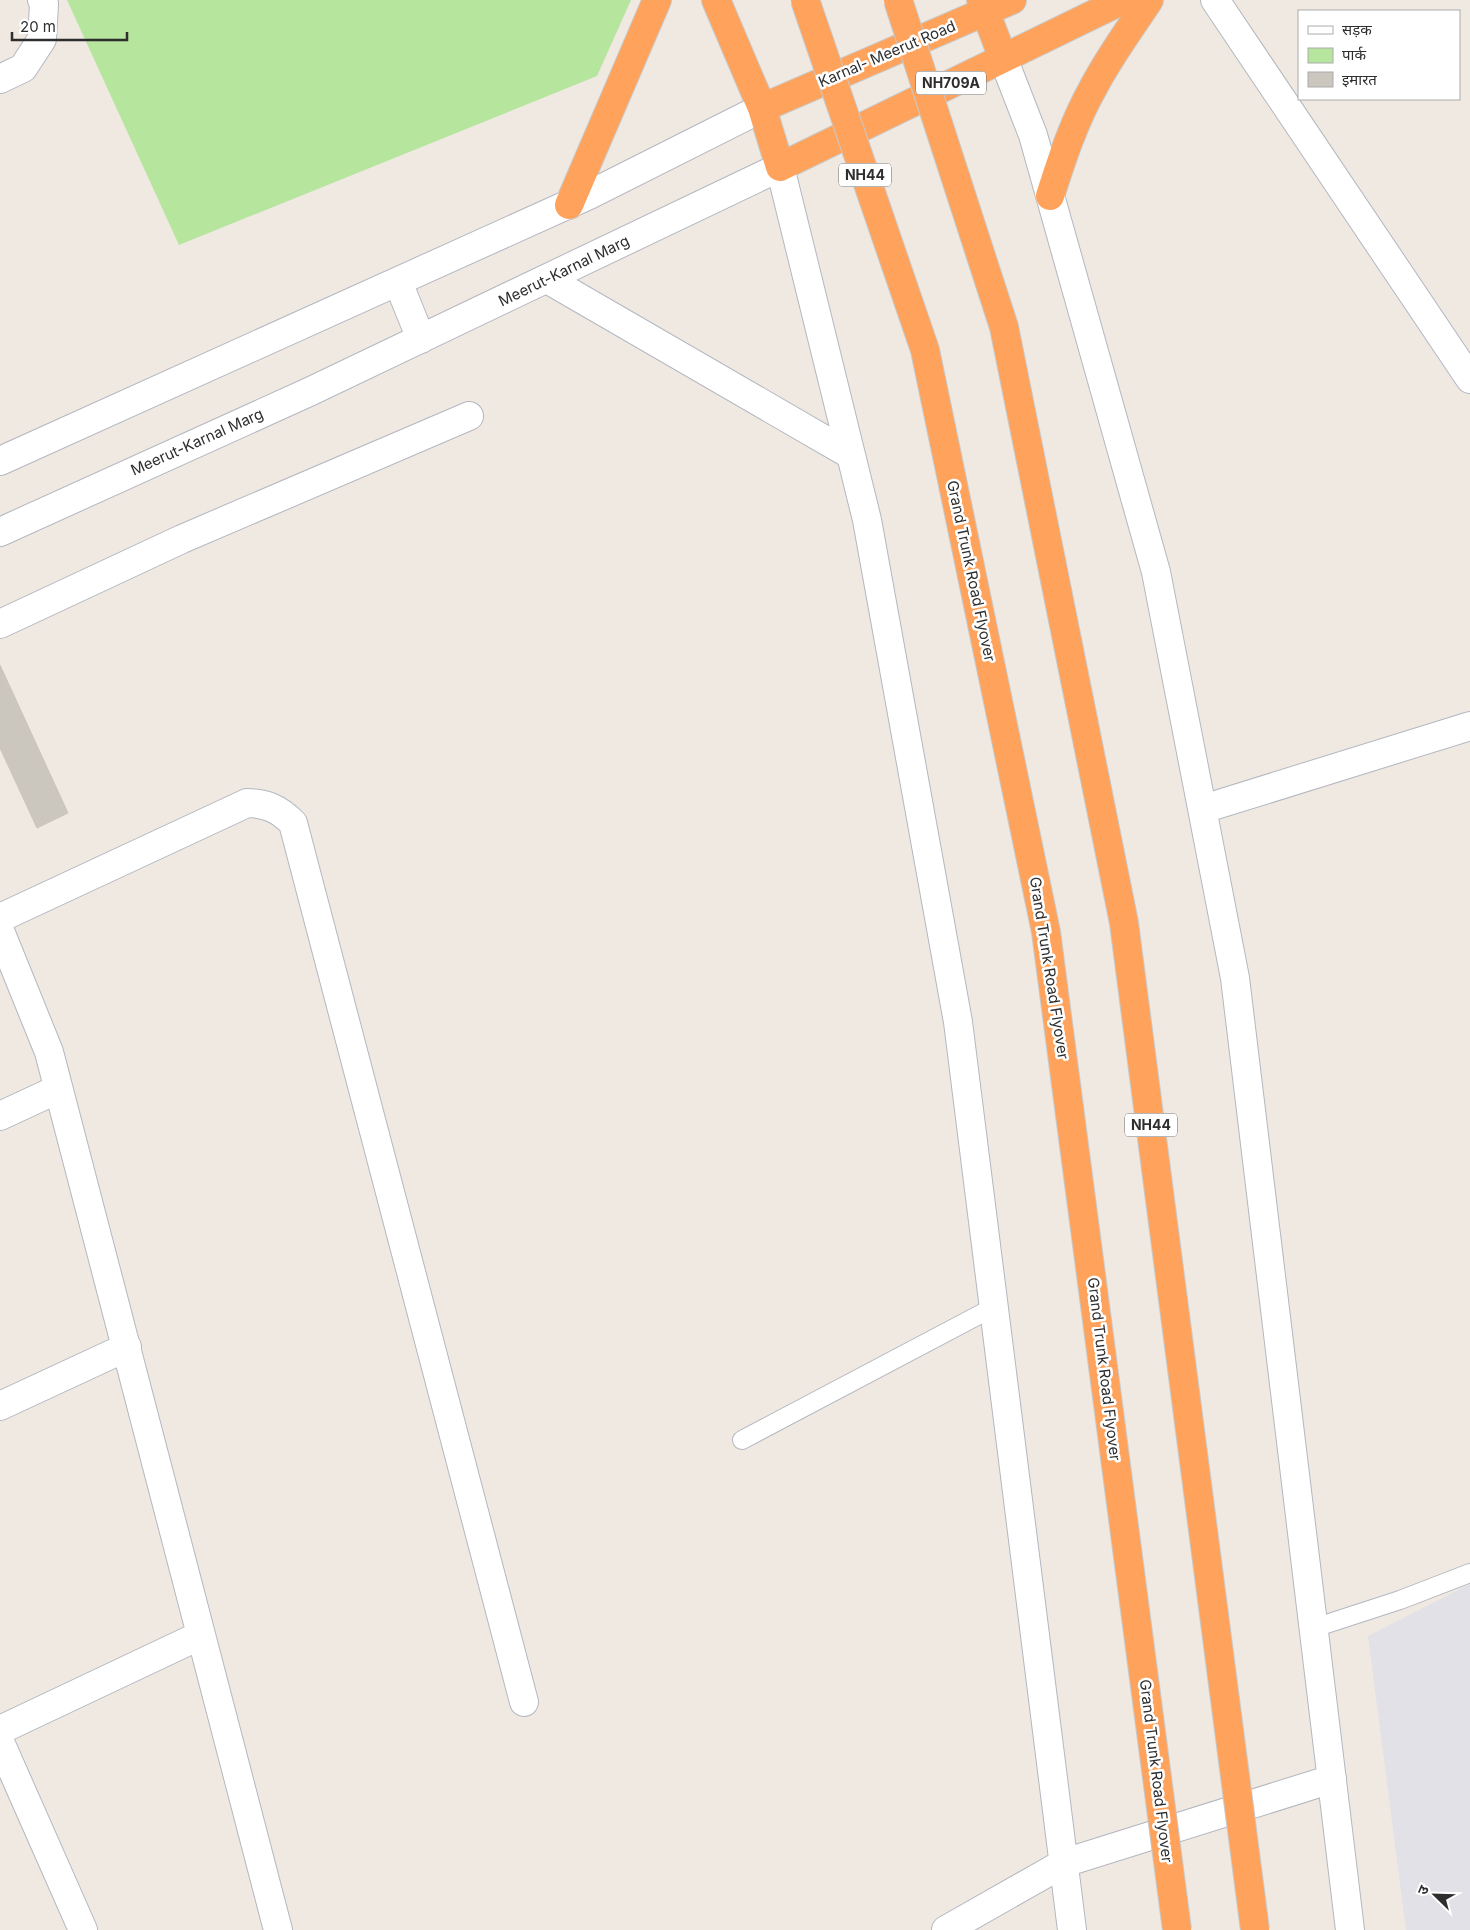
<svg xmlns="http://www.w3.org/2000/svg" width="1470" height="1930" font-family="Inter,'Noto Sans Devanagari',sans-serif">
<rect width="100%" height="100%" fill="#efe9e1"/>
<path fill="#e3e1e8" d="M 1470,1584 L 1470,1930 L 1406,1930 L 1368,1636 Z"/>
<path fill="#b6e59e" d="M 67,0 L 631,0 L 597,76 L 179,245 Z"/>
<path fill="#cbc7bf" stroke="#cbc5ba" d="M 0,665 L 68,813 L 37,828 L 0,748 Z"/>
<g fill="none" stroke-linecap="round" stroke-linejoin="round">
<defs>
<path id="lane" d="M 742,1440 L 994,1307
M 1314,1628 L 1400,1600 L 1470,1573"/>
<path id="street" d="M 1215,0 L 1470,379
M 0,79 L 23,68 L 42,39 L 44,4 L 42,0
M 0,624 L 182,539 L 469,416
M 1203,809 L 1470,726
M 0,918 L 247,803 C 266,803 279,809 293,823 L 524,1702
M 0,931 L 49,1052 L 278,1930
M 0,1116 L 58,1089
M 0,1406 L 127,1347
M 0,1730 L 201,1635
M 0,1742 L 83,1930
M 946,1930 L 1064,1863 L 1332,1779"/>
<path id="secondary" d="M 1003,58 L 1033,135 L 1156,572 L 1235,978 L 1350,1930
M 547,279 L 851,455
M 398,282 L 421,339
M 0,461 L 589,195 L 762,108
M 0,532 L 309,392 L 780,167 L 867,520 L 958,1022 L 1072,1930"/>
<path id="highway" d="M 716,0 L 762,108 L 780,167 L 1123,0
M 981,0 L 1003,58
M 762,108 L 1012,0
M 1050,196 C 1062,158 1074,122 1093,88 C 1109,57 1130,29 1149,0
M 569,205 L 657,0"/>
</defs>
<use href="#lane" stroke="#b4b7c1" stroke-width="20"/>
<use href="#street" stroke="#b4b7c1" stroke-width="30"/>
<use href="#secondary" stroke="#b4b7c1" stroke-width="30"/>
<use href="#highway" stroke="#c9c9c9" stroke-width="30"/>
<use href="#lane" stroke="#fff" stroke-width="18"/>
<use href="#street" stroke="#fff" stroke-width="28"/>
<use href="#secondary" stroke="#fff" stroke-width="28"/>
<use href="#highway" stroke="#ffa35c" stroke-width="28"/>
<defs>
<path id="highway-bridge" d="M 805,0 L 925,350 L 1046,932 L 1177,1930
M 898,0 L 1004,327 L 1124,923 L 1255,1930"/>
</defs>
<use href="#highway-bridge" stroke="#c9c9c9" stroke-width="30" stroke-linecap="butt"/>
<use href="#highway-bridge" stroke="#ffa35c" stroke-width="28"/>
</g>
<g text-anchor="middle" stroke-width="5" stroke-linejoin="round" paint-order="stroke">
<g fill="#fff" stroke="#6d6d6d" stroke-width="1">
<rect x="916" y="71.5" width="70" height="23" rx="4"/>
<rect x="839" y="163.5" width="52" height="23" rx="4"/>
<rect x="1125" y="1113.5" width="52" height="23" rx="4"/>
</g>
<g font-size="14" font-weight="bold" fill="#2e2e2e">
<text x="951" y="88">NH709A</text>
<text x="865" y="180">NH44</text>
<text x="1151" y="1130">NH44</text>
</g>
<g font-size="15" fill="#2e2e2e" stroke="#fff">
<text transform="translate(887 54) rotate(-23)" y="5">Karnal- Meerut Road</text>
<text transform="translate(564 271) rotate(-26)" y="5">Meerut-Karnal Marg</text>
<text transform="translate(197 442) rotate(-24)" y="5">Meerut-Karnal Marg</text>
<text transform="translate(971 571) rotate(78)" y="5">Grand Trunk Road Flyover</text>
<text transform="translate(1049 968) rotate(81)" y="5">Grand Trunk Road Flyover</text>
<text transform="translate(1104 1369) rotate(83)" y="5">Grand Trunk Road Flyover</text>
<text transform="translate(1156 1771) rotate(83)" y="5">Grand Trunk Road Flyover</text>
</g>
</g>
<rect x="1298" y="10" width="162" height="90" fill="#ffffff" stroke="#ababab"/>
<rect x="1308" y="26" width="25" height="8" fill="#ffffff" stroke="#ababab"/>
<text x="1342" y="35" font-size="15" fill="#2e2e2e">सड़क</text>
<rect x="1308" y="48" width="25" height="15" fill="#b6e59e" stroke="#ababab"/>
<text x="1342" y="60" font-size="15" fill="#2e2e2e">पार्क</text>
<rect x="1308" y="72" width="25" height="15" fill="#cbc7bf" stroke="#ababab"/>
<text x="1342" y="85" font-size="15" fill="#2e2e2e">इमारत</text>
<g transform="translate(1435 1895) rotate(293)" stroke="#ffffff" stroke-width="4" paint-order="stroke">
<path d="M0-4L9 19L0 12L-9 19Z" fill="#2e2e2e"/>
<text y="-8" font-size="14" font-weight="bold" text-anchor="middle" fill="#2e2e2e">उ</text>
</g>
<path d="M12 32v8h115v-8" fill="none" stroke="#2e2e2e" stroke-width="2.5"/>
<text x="20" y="32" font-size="15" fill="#2e2e2e" stroke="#ffffff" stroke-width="4" paint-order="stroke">20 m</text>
</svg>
